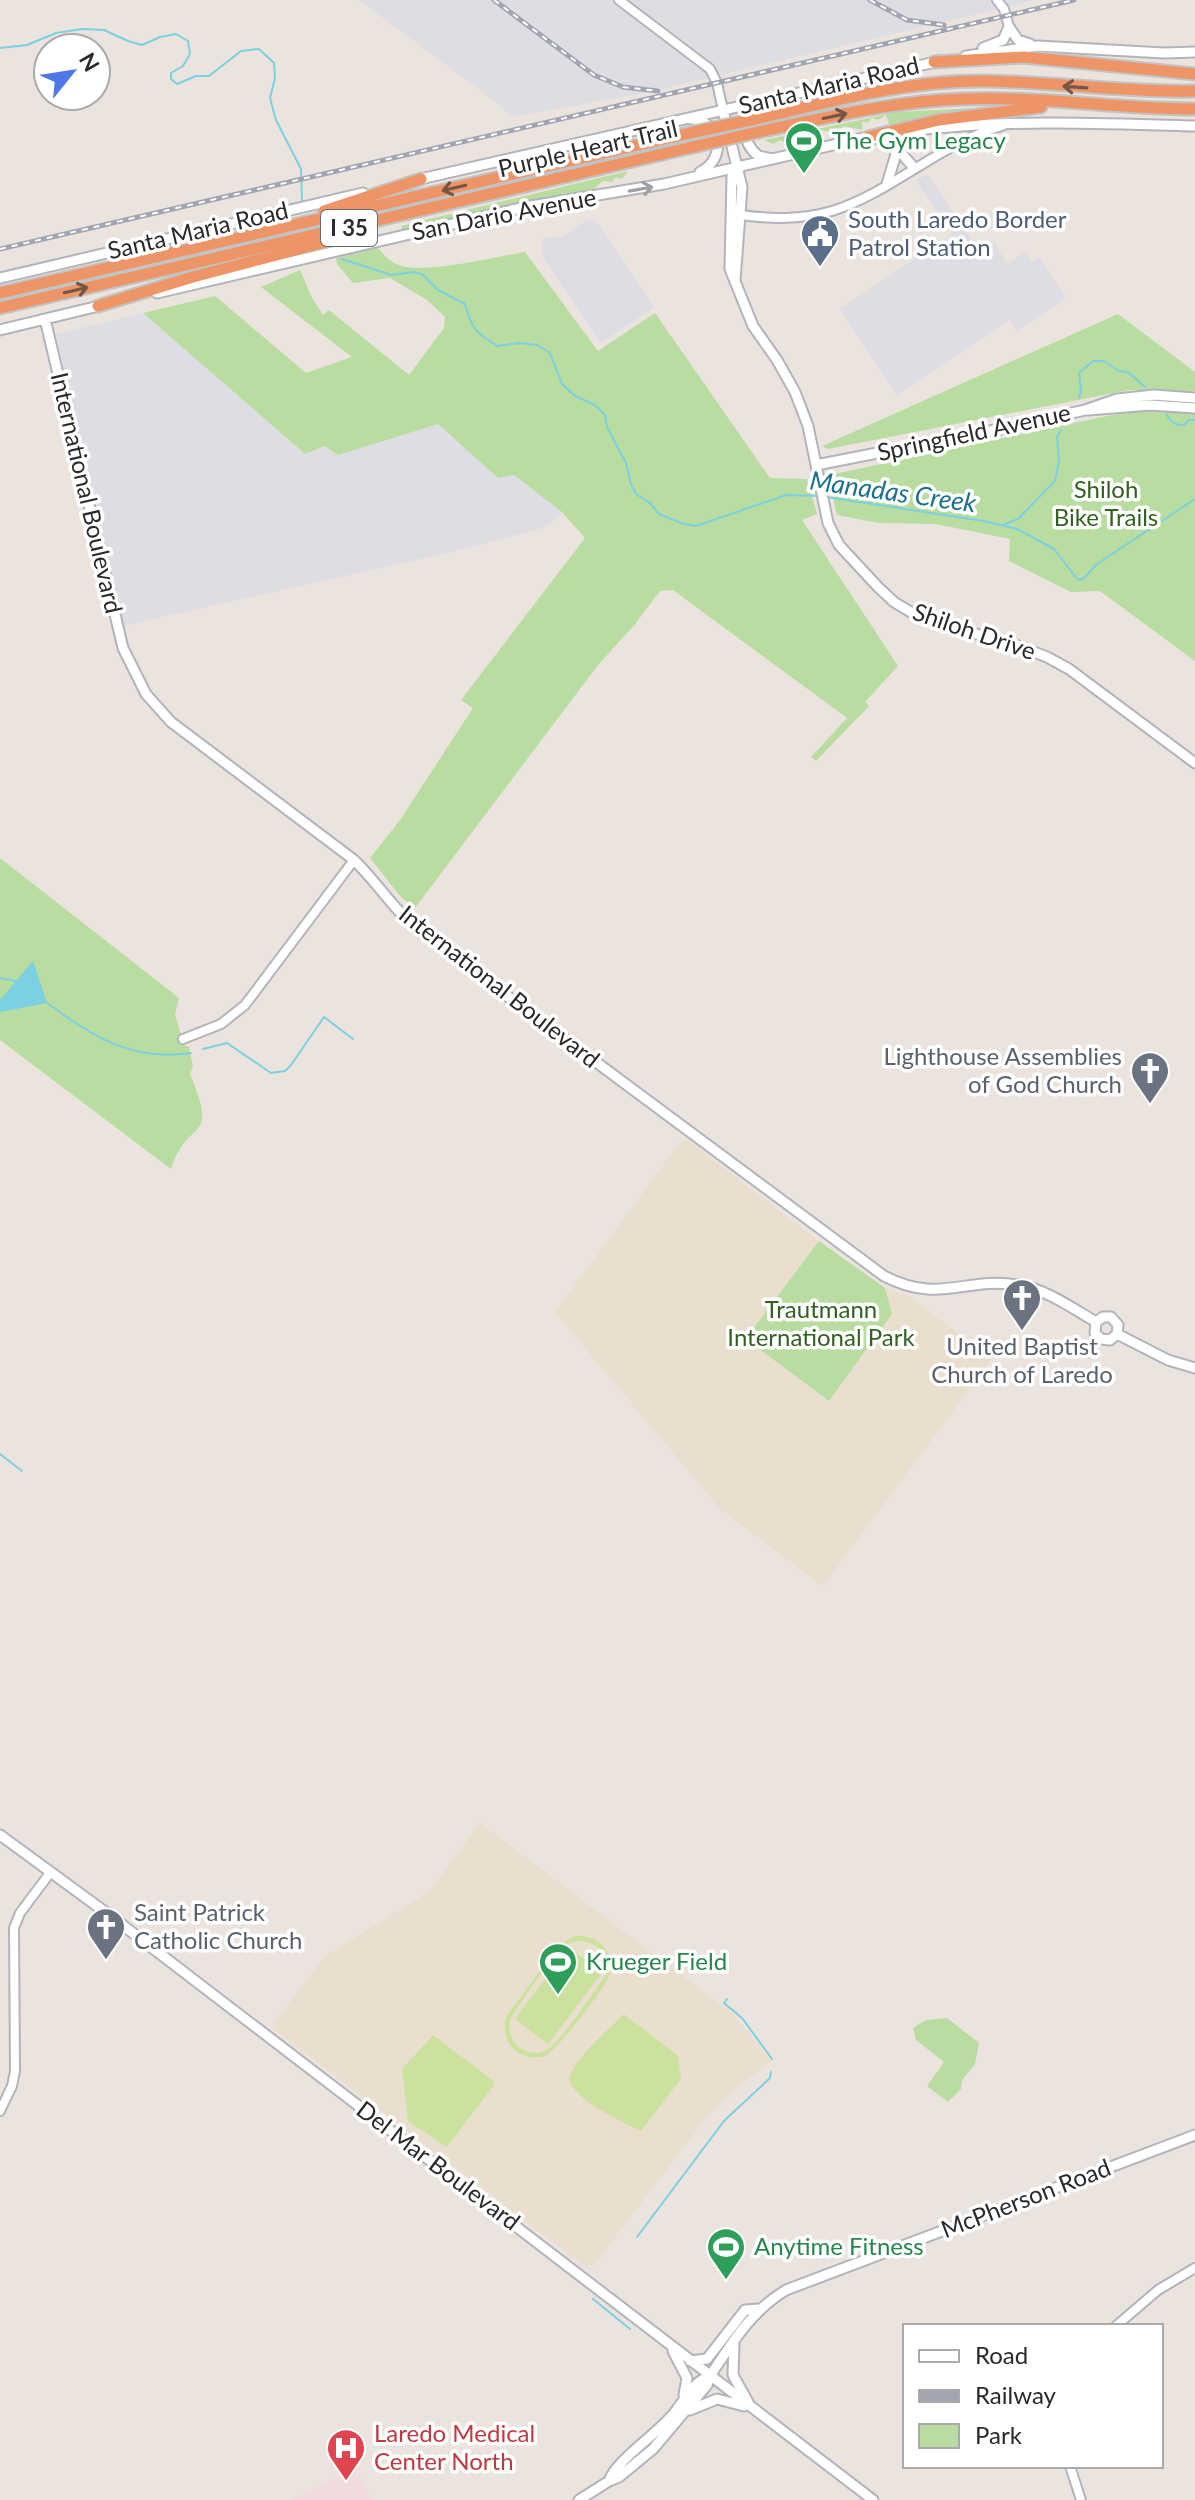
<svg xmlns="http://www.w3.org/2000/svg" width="1195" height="2500" font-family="Lato,sans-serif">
<rect width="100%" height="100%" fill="#ebe4de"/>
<path fill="#dfdde4" d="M 359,0 L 1036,0 L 645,93 L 511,117 L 501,106 Z
M 927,174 L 980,252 L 994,243 L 1008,264 L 1025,252 L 1032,262 L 1039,257 L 1066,298 L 1017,331 L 1009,320 L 897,395 L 840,309 L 952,234 L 916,181 Z
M 587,220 L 595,220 L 655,307 L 601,343 L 543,258 L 542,238 L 561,237 Z
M 143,313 L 305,454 L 324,446 L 338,455 L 438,424 L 498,478 L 514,475 L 562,512 L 551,524 L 543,528 L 452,552 L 122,626 L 56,334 Z"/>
<path fill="#eadfcf" d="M 687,1140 L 819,1241 L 750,1333 L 752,1344 L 828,1401 L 892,1314 L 885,1288 L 909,1296 L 992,1359 L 823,1586 L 719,1508 L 555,1312 L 681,1141 Z
M 480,1823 L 732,2013 L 772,2061 L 739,2086 L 706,2118 L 594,2265 L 584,2266 L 276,2031 L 274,2023 L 325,1956 L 429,1892 Z"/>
<path fill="#f0dcdf" d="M 357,2468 L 372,2500 L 292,2500 L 298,2496 Z"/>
<path fill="#b9dca0" d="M 1010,106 L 895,126 L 889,124 L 886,115 L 878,120 L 872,118 L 867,123 L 862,121 L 862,130 L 844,126 L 840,129 L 841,135 L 822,130 L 814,138 L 799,135 L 789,144 L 780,140 L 773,144 L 764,140 L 898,112 Z
M 628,171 L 622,179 L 616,177 L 612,182 L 603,181 L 592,191 L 528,202 L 402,230 L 401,226 Z
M 377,247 C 384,255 391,263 401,266 C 431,273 494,257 525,252 L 598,351 L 655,313 L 770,478 L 807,479 L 817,514 L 802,520 L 898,666 L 865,702 L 869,706 L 816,761 L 811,757 L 847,718 L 673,590 L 660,591 L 636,623 L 598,665 L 415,908 L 400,896 L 370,858 L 400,820 L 473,708 L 461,700 L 585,538 L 562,512 L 514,475 L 498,478 L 438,424 L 338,455 L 324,446 L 305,454 L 143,313 L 215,296 L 306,373 L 352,357 L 261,287 L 300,270 L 312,298 L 323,315 L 329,310 L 409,375 L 444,328 L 445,317 L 427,300 L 390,278 L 353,283 L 337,264 L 336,258 Z
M 1118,314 L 1195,372 L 1195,391 L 1129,390 L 828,449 L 822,446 Z
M 1153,410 L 1195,413 L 1195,661 L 1100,591 L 1071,592 L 1009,561 L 1010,539 L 936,524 L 879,523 L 837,515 L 829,480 L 834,474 L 1112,415 Z
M 0,858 L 179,998 L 175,1014 L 184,1045 L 189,1047 L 193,1067 L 190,1074 C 220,1146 188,1115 171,1169 L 0,1040 Z
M 819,1241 L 885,1288 L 892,1314 L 829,1401 L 751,1343 L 750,1333 Z
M 947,2018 L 979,2043 L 975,2064 L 962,2080 L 961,2089 L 948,2102 L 927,2086 L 944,2062 L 916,2040 L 913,2028 L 926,2020 Z"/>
<path fill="#cae29d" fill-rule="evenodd" d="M 574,1936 C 596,1934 616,1950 610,1974 C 607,1986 556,2052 545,2056 C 535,2059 524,2057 516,2051 C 505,2042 503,2030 506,2017 L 559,1945 ZM 576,1941 C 598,1940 611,1956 604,1978 C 592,1994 560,2043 545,2051 C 526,2059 506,2042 510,2022 C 512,2012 555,1954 564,1946 C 568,1943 571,1943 576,1941 Z
M 569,1947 L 602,1973 L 548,2044 L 515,2019 Z
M 624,2014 L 678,2056 L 681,2079 L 641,2131 C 621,2121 577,2102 569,2080 C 574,2058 608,2030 624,2014 Z
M 433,2035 L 494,2081 L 494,2085 L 447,2147 L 408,2121 L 402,2069 Z"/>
<path fill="#7bd0e2" d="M 33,961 L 47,1003 L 0,1012 L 0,1000 Z"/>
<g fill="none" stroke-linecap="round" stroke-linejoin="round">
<path stroke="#7bd0e2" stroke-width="2" d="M 0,48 L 27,45 L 56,33 L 82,29 L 104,30 L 128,41 L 142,45 L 160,37 L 176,34 L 188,41 L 190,54 L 183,66 L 171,73 L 171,79 L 177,84 L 196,76 L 209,76 L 241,51 L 259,49 L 274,63 L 275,78 L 270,98 L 276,120 L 301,169 L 302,201
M 342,259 L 391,275 L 413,272 L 422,274 L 438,290 L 465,304 C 472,329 475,332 497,346 L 519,343 L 537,345 L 550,353 L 562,384 L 575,396 L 595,405 L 605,415 L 607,427 L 626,463 L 631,484 L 636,494 L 650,503 L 659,514 L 684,524 L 696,526 L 786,495 L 820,496
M 1079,398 L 1081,391 L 1079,373 L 1093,361 L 1104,361 L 1119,371 L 1128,372 L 1145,387
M 1166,414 C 1171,421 1174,426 1184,425 L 1189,420 L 1195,420
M 826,497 L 984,521 L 1017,529 L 1054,549 L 1078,580 L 1083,579 L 1097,564 L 1195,499
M 1003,525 L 1018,519 L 1055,481 L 1059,461 L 1057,437 L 1061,430
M 0,978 L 15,981
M 46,1002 C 91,1036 132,1062 191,1053
M 203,1049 L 227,1043 L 271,1073 L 285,1071 L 291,1065 L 324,1017 L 353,1039
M 0,1454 L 22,1471
M 727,1999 L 724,2003 L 742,2018 L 772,2059
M 637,2237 L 724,2121 L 770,2078 L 771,2072
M 593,2299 L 630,2329"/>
<defs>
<path id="tertiary" d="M 619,0 L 710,69 L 717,83 L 723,110
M 997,0 L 1004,9 L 1009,27
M 740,215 C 771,219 801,220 832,211 C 891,193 940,143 1002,126
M 183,1039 L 221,1024 L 245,1005 L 354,860
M 0,2111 L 12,2086 L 15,2071 L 14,1928 L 20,1913 L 50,1873
M 1116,2326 L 1158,2290 L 1195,2268
M 1070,2466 L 1081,2500"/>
<path id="secondary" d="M 1009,27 L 1018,40 L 1030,44
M 983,48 L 1003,40 L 1009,27
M 966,56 L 1038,46 L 1164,53 L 1195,52
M 758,104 C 738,117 742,142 758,156 L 773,159
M 723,110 L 742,187 L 735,281
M 691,119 C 722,121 727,159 700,172
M 911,131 C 1006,119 1100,123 1195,126
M 875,138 L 891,141 L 914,168
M 736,168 L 732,176 L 730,269 L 753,326 L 777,360 L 795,392 L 808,426 L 828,523 L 839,545 L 878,587 L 894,602 L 914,614 L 932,622 L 1013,644 L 1047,657 L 1069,669 L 1195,763
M 416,180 L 940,61
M 887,184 L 896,154 L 894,144
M 0,278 L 363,193
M 157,293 L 525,207 L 664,184 L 872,136
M 45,319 L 123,648 L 146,694 L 171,722 L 354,860 C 378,883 395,912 421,932 L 884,1276 C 940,1305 966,1276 1018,1285 C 1046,1289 1072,1308 1096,1322
M 0,330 L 103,305
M 1088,410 L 1150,405 L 1195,408
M 816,465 L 1000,429 L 1085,410 L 1117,399 L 1154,395 L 1195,398
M 1096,1322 L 1095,1333 L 1101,1339 L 1110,1340 L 1117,1334
M 1096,1322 L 1103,1317 L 1111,1317 L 1118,1325 L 1117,1334
M 1117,1334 L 1168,1360 L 1195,1368
M 0,1835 L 112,1917 L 873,2500
M 734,2343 L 733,2375 L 749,2404
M 673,2351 L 687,2378 L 684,2395
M 690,2361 L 707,2359 L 745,2310 L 758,2309
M 690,2410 L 717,2399 L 744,2406
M 609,2481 C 616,2460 659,2433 675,2412 C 686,2398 693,2382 710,2376
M 579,2500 L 609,2481 L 619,2477 L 653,2449 L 707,2385 L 710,2376 C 732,2343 751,2311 786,2290 L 1195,2135"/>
<path id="motorway" d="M 934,62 L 1024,57 L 1195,74
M 755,119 C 829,102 903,81 980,81 C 1051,81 1123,93 1195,91
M 758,132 C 826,118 893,101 963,99 C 1040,96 1118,109 1195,109
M 868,137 L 939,120 L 1041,107
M 324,211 L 421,179
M 0,293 L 694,132
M 98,306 L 193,277 L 363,232
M 0,308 L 697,146"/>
</defs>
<use href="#tertiary" stroke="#b1b4bc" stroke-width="12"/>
<use href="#secondary" stroke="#b1b4bc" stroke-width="13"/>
<use href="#motorway" stroke="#c3c3c3" stroke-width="15"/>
<use href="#tertiary" stroke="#fff" stroke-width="8"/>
<use href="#secondary" stroke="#fff" stroke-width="9"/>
<use href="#motorway" stroke="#ed9566" stroke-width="11"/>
<defs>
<path id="rail" d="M 494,0 L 594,75 L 623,87 L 658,91
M 870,0 L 907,20 L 944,25
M 0,249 L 1074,0"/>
</defs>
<use href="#rail" stroke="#a1a5b2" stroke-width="5"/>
<use href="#rail" stroke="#fff" stroke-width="2" stroke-dasharray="6" stroke-linecap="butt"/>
<defs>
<path id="motorway-bridge" d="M 694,132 L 755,119
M 697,146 L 758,132"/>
</defs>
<use href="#motorway-bridge" stroke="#c3c3c3" stroke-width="15" stroke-linecap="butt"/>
<use href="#motorway-bridge" stroke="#ed9566" stroke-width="11"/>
</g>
<defs><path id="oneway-shaft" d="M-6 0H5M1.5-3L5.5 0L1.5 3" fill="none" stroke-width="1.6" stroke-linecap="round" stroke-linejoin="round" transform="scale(2)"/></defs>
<g stroke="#785542">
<use href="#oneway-shaft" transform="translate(1075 87) rotate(-176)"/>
<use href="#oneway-shaft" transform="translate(835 116) rotate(-12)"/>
<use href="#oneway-shaft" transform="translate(454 188) rotate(167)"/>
<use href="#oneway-shaft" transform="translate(76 290) rotate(-13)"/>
</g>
<use stroke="#9f9f9f" href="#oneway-shaft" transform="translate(641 189) rotate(-10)"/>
<defs>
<symbol id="stadium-pin" viewBox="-11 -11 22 30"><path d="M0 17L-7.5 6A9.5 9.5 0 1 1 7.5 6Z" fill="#2e9e5b" stroke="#fff"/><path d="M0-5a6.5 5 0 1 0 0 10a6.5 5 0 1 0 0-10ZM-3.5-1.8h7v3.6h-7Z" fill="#fff"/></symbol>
<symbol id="civic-pin" viewBox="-11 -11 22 30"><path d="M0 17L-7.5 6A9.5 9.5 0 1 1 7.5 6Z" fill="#5c6f8a" stroke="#fff"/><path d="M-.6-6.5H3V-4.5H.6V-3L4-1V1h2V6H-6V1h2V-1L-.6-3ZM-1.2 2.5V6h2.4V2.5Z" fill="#fff"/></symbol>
<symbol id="church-pin" viewBox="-11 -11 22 30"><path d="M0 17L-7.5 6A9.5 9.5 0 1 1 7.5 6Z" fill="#6b7280" stroke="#fff"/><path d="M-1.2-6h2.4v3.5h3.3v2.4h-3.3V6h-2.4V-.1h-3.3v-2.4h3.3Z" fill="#fff"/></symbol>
<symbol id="hospital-pin" viewBox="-11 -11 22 30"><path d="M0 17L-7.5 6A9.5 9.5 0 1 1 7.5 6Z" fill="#e0444e" stroke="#fff"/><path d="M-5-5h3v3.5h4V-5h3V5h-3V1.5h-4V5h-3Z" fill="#fff"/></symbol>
</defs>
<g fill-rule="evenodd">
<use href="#stadium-pin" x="782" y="119" width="44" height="60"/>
<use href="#civic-pin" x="798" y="212" width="44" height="60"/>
<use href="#church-pin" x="1128" y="1049" width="44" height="60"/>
<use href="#church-pin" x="1000" y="1276" width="44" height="60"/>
<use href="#church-pin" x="84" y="1905" width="44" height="60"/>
<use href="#stadium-pin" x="536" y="1940" width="44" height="60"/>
<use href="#stadium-pin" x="704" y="2225" width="44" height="60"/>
<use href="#hospital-pin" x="324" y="2426" width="44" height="60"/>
</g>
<g text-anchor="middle" stroke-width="7" stroke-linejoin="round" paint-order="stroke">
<rect fill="#fff" stroke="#6a6a6a" stroke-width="2" x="321" y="210" width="56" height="36" rx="6"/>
<g font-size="22" font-weight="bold" fill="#2a2a2a">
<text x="349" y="236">I 35</text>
</g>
<g font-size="24" fill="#2a2a2a" stroke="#fff">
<text transform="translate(829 86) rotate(-13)" y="8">Santa Maria Road</text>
<text transform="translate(588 149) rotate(-13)" y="8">Purple Heart Trail</text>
<text transform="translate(504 215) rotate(-11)" y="8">San Dario Avenue</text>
<text transform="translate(198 231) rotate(-13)" y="8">Santa Maria Road</text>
<text transform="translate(974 433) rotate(-12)" y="8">Springfield Avenue</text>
<text transform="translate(86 493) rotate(77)" y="8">International Boulevard</text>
<text transform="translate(974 632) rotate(19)" y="8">Shiloh Drive</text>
<text transform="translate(499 987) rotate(38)" y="8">International Boulevard</text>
<text transform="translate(438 2166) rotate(37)" y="8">Del Mar Boulevard</text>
<text transform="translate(1026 2199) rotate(-21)" y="8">McPherson Road</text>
</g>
<g font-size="24" fill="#27864d" stroke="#fff" text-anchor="start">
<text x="832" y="149">The Gym Legacy</text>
<text x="586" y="1970">Krueger Field</text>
<text x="754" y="2255">Anytime Fitness</text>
</g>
<g font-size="24" fill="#4e5e75" stroke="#fff" text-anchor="start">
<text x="848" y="228">South Laredo Border<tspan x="848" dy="28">Patrol Station</tspan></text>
</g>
<g font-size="24" fill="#346022" stroke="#fff">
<text x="1106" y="498">Shiloh<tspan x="1106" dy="28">Bike Trails</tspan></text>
<text x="821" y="1318">Trautmann<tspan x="821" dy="28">International Park</tspan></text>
</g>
<g font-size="24" fill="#5b616d" stroke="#fff" text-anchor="end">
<text x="1122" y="1065">Lighthouse Assemblies<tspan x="1122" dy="28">of God Church</tspan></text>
<text x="1022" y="1355" text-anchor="middle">United Baptist<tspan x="1022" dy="28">Church of Laredo</tspan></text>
<text x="134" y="1921" text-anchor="start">Saint Patrick<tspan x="134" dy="28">Catholic Church</tspan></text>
</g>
<g font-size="24" fill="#be3a42" stroke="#fff" text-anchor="start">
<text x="374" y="2442">Laredo Medical<tspan x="374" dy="28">Center North</tspan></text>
</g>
<g font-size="26" font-style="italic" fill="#1b708d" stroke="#fff">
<text transform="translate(893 492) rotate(8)" y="9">Manadas Creek</text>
</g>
</g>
<rect x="903" y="2324" width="260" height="144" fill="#ffffff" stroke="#aaaaaa" stroke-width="2"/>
<rect x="919" y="2350" width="40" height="12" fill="#ffffff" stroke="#aaaaaa" stroke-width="2"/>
<text x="975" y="2364" font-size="24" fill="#2a2a2a">Road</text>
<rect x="919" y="2390" width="40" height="12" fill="#a1a5b2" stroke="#aaaaaa" stroke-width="2"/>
<text x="975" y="2404" font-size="24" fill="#2a2a2a">Railway</text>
<rect x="919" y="2424" width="40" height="24" fill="#b9dca0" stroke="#aaaaaa" stroke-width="2"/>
<text x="975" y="2444" font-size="24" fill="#2a2a2a">Park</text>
<g transform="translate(72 72) rotate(60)"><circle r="38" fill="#ffffff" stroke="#aaaaaa" stroke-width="2"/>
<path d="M0-6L14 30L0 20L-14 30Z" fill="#4e78e7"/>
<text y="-12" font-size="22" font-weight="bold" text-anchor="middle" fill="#2a2a2a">N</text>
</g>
</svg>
